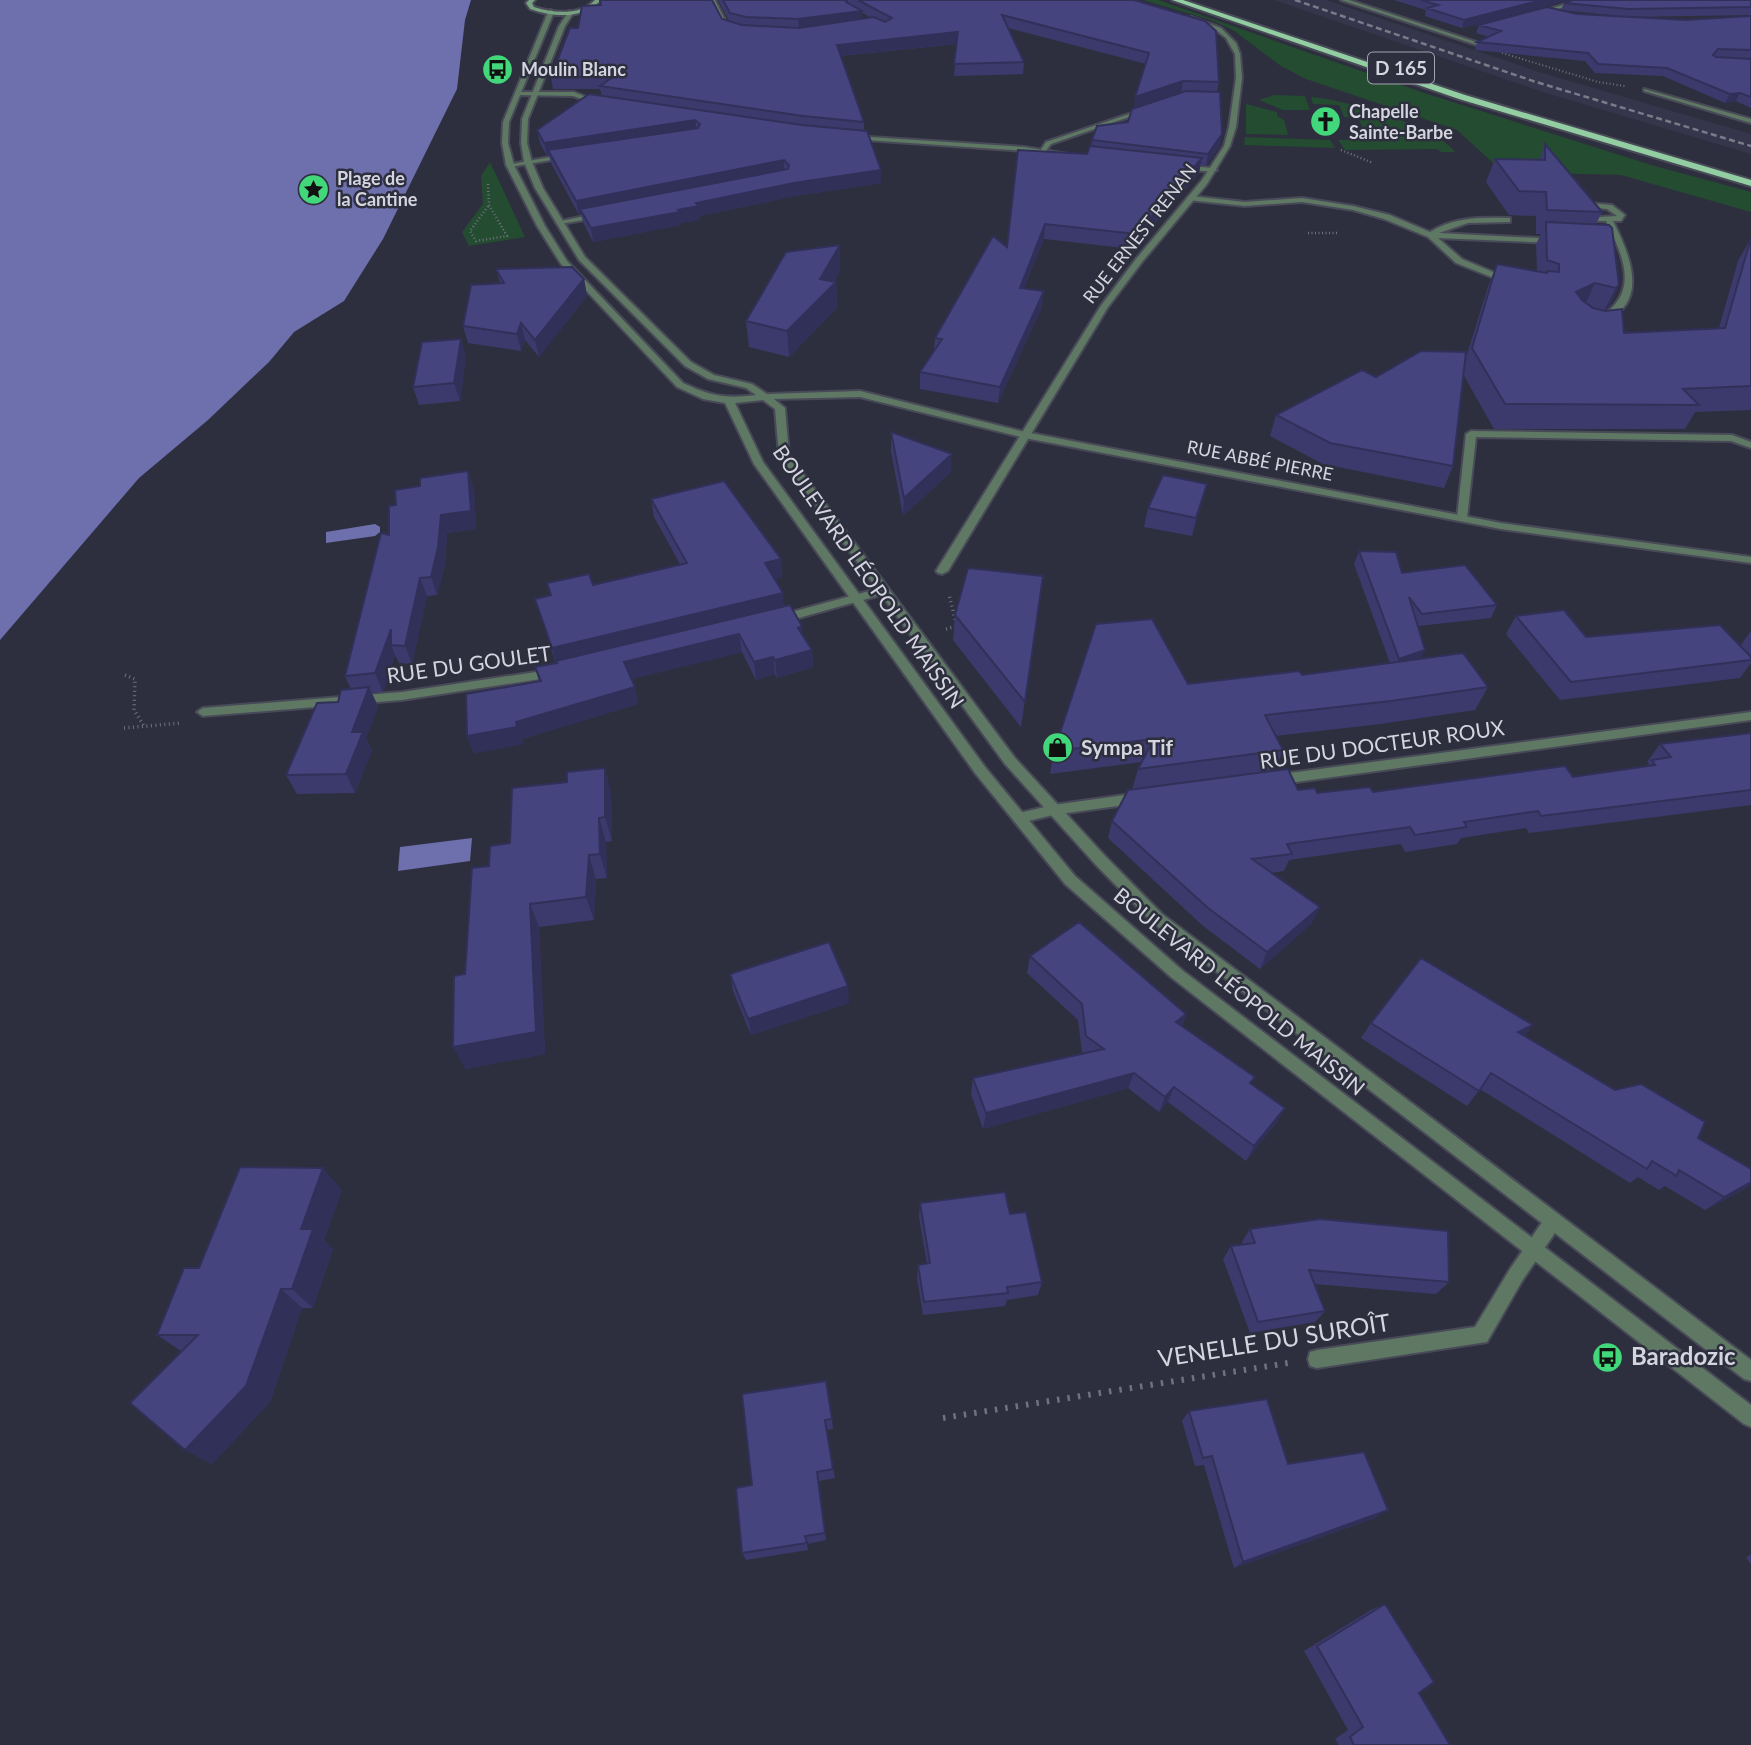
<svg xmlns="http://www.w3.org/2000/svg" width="1751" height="1745" font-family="Lato,sans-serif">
<rect width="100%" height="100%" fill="#2e2f3e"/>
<path fill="#35364b" d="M 1274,0 L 1326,0 L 1542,73 L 1751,134 L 1751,154 L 1546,93 Z"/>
<path fill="#244c30" d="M 1143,0 L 1158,0 L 1424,93 L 1651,165 L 1751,192 L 1751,212 L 1621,175 L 1503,172 L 1457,130 L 1306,79 L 1281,66 L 1233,30 L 1211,20 Z
M 1274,95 L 1305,96 L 1310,110 L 1283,110 L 1259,100 Z
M 1311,97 C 1343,99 1436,126 1455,152 L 1441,152 L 1437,149 L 1345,150 L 1338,140 L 1377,140 L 1366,135 L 1358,117 L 1344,117 L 1339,105 L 1313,104 Z
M 1246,104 L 1277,112 L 1277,116 L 1284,120 L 1288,135 L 1246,134 Z
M 1245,137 L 1330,140 L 1335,148 L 1244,145 Z
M 490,162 L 525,237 L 469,246 L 462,232 L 483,204 L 481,176 Z"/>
<path fill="#6e6fad" d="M 0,0 L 471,0 L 465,20 L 457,89 L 383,239 L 344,301 L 294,332 L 269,362 L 208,420 L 139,478 L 0,640 Z
M 375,524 L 380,527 L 380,532 L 375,536 L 326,543 L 326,532 Z
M 472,838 L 470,861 L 398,871 L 400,847 Z"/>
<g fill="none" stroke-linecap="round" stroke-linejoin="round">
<defs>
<path id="service" d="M 517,92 L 574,92 L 601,103 L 596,104 L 573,96 L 515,95 Z
M 854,136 L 1024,147 L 1074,155 L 1071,157 L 1024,151 L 852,139 Z
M 1179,165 L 1213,168 L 1217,170 L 1213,172 L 1182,169 Z
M 1191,196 L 1245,202 L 1302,198 L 1353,206 L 1390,215 L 1430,232 C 1454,217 1480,217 1507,218 L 1510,218 L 1510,222 L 1468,223 L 1439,233 L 1556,239 L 1560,241 L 1556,243 L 1438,238 L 1462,259 L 1512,280 L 1512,284 L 1509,284 L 1456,263 L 1428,237 L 1384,219 L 1353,210 L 1302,202 L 1245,206 L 1188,200 L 1187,198 Z
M 1588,203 L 1612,205 L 1625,215 L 1621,221 L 1613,221 C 1629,253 1650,301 1606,320 L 1602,317 L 1603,315 C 1640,290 1622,254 1606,221 L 1595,221 L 1578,212 L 1579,206 ZM 1589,207 L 1607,209 L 1617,216 L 1599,217 L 1586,211 Z
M 1471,431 L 1732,435 L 1751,442 L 1751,448 L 1731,441 L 1476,437 L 1467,518 L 1462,521 L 1457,518 L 1466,434 Z"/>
<path id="minor" d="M 709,0 L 715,0 L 730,30 L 725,29 Z
M 1341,0 L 1349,0 L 1482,44 L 1477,45 Z
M 1579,0 L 1588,0 L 1541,14 L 1536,13 Z
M 1191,17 L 1221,28 L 1236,43 L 1240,54 L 1242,78 L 1236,127 L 1230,146 L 1207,184 L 1142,262 L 1108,307 L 948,571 L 942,574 L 938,573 L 936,571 L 1100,307 L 1136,259 L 1202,180 L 1224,146 L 1229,127 L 1236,78 L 1235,54 L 1226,38 L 1217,31 L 1191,19 Z
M 1644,89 L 1751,119 L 1751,123 L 1644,91 Z
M 1144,109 L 1149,110 L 1051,144 L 1045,152 L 1040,151 L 1046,142 Z
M 567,154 L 569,157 L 510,167 L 506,165 Z
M 600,213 L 604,215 L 603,217 L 560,224 L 556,222 Z
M 884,587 L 890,591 L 888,593 L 777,624 L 771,620 L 773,617 Z
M 556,669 L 560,670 L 562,673 L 560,676 L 402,700 L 203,716 L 197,712 L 203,708 L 402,692 Z
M 1751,712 L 1751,720 L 1274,785 L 1267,780 L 1274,775 Z
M 1139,793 L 1146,798 L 1139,803 L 1053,815 L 1020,823 L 1013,818 L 1015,814 L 1053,805 Z
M 1553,1213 L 1559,1215 L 1562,1221 L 1559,1227 L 1522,1281 L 1487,1342 L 1317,1368 L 1310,1366 L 1308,1359 L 1310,1352 L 1317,1350 L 1475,1327 L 1510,1269 L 1547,1215 Z"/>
<path id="tertiary" d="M 551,10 L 554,12 L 509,122 L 508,143 L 514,165 L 545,226 L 567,261 L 683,383 C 711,396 725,399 756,395 L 746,388 L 708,379 L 685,366 L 579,260 L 535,188 L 524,162 L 521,143 L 522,119 L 559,26 L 569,11 L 574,12 L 565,26 L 528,119 L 527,143 L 532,162 L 543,188 L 585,257 L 691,362 L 714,375 L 752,384 L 767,394 L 860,391 L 1025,432 L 1501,523 L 1751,557 L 1751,563 L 1501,529 L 1025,438 L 860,397 L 774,399 L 785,408 L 789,455 L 1015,758 L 1106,857 L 1162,914 L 1751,1360 L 1751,1381 L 1744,1379 L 1152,922 L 1096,865 L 1005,764 L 779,455 L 775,409 L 763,400 L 735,403 L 763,462 L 985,767 L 1075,876 L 1182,970 L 1751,1405 L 1751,1427 L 1744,1424 L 1172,978 L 1065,884 L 975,773 L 754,464 L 725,403 L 703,399 L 677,387 L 561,264 L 537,226 L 506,165 L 502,143 L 503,122 L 548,12 Z"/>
<path id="secondary" d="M 529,0 L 535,0 L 532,3 L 534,7 C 553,13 580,16 595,0 L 601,0 C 583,20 553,17 530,9 L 526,3 Z"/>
<path id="trunk" d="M 1172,0 L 1183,0 L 1465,95 L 1751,180 L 1751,186 L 1459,99 Z"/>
</defs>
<use href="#service" stroke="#494a58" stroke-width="4"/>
<use href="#minor" stroke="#494a58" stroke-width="4"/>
<use href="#tertiary" stroke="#494a58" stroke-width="4"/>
<use href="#secondary" stroke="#494a58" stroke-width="4"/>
<use href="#trunk" stroke="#494a58" stroke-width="4"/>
<path stroke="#70717e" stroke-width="2" stroke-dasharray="1 2.5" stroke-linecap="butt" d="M 1502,53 L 1598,82 L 1625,86"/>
<path stroke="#70717e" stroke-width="2.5" stroke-dasharray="1 2.5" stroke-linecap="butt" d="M 1341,150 L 1373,163
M 488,184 L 489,205
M 489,205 L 507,236 L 476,241 L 470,231 Z
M 1308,233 L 1339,233"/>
<path stroke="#70717e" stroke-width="3.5" stroke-dasharray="1 3.5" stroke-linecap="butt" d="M 946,629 L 957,626 L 949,595
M 125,675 L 135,679 L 134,710 L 144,726
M 124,728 L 181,723"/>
<path stroke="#70717e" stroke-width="6" stroke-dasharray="2.5 8" stroke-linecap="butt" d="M 943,1418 L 1288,1363"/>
<use href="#service" fill="#5e7864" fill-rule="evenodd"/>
<use href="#minor" fill="#5e7864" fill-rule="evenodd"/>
<use href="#tertiary" fill="#5e7864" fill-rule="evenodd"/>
<use href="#secondary" fill="#77a181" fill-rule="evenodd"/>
<use href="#trunk" fill="#92cea1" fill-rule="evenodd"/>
<path stroke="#7a7b88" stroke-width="2.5" stroke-dasharray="6 3.5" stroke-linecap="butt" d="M 1295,0 L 1536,82 L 1751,146"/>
</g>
<path fill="#3c3a6d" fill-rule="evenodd" d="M 599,0 L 712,0 L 722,19 L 729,21 L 718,0 L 1134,0 L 1219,82 L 1217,92 L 1220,146 L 1206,166 L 1200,165 L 1199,173 L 1133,249 L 1044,239 L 1024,288 L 1042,307 L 998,403 L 920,389 L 920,372 L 934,351 L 935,338 L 1007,247 L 1087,154 L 1091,146 L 1092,140 L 1128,122 L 1134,108 L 1146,64 L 1008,28 L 1024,62 L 1023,74 L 954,76 L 957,44 L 841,56 L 864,122 L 864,131 L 881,170 L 881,183 L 795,196 L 700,216 L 700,220 L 681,223 L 681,225 L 593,242 L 583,222 L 581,214 L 579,215 L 551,163 L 549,156 L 547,156 L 540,143 L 537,130 L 602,96 L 600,89 L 553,89 L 551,77 L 578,28 L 600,5 ZM 862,13 L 863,13 L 871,18 L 862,19 Z
M 1394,0 L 1569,0 L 1462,28 L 1425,16 L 1426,10 Z
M 1751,0 L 1751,15 L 1628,17 L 1686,20 L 1751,16 L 1751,108 L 1736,101 L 1725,103 L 1663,76 L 1595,73 L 1585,61 L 1475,50 L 1477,42 L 1489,37 L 1476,33 L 1479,25 L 1577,14 L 1621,16 L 1561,10 L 1564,3 Z
M 1545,144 L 1602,212 L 1596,224 L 1619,285 L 1608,308 L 1605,311 L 1624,333 L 1719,328 L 1738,261 L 1751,238 L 1751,410 L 1695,412 L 1685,429 L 1494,429 L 1463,374 L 1453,466 L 1444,488 L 1323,464 L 1270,436 L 1276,415 L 1376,377 L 1464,364 L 1488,287 L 1497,264 L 1537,271 L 1536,244 L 1541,234 L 1536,234 L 1536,216 L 1509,215 L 1486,182 L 1495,159 L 1539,160 Z
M 496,269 L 584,279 L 587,296 L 539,357 L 525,340 L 521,351 L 468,343 L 463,326 L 500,283 Z
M 840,270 L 834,282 L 836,282 L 837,308 L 789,357 L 749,347 L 746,321 Z
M 461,339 L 466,357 L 460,401 L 419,405 L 413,387 Z
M 891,432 L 951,472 L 903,516 L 891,451 Z
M 420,486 L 474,489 L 476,529 L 447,533 L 445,565 L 437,595 L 427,596 L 412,664 L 399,663 L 395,655 L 383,692 L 371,693 L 378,706 L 366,738 L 372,750 L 355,793 L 297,794 L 286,775 L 338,702 L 351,689 L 345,676 L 389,535 L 396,505 Z
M 651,499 L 781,559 L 782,577 L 775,579 L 784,606 L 812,650 L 813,667 L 777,678 L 775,674 L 756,680 L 742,652 L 631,679 L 635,687 L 638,704 L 522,739 L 523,744 L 474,753 L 467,736 L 539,682 L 535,667 L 556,664 L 535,599 L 680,564 L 654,517 Z
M 1202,502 L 1192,536 L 1144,527 L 1148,508 Z
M 1359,551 L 1402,573 L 1497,605 L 1491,618 L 1418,626 L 1421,659 L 1488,687 L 1475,710 L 1380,724 L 1275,736 L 1283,750 L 1275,771 L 1298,790 L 1317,793 L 1373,792 L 1573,777 L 1647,766 L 1649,764 L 1647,762 L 1660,744 L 1751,733 L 1751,805 L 1529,833 L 1526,828 L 1461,838 L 1457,844 L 1405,852 L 1401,844 L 1289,860 L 1284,871 L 1271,873 L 1320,907 L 1311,924 L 1260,969 L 1202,925 L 1108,838 L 1112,821 L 1132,790 L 1138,769 L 1141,762 L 1050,774 L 1054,751 L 1188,684 L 1302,675 L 1390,663 L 1354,564 Z
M 1043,576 L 1021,727 L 953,640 L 955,615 Z
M 1516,616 L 1586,637 L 1740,646 L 1751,631 L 1751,663 L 1740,678 L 1560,700 L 1506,634 Z
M 611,792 L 612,841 L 606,842 L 607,878 L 596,879 L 594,920 L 539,927 L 545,1054 L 465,1069 L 465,974 L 510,843 Z
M 1030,956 L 1186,1014 L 1182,1026 L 1251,1084 L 1285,1108 L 1276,1123 L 1246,1161 L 1168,1102 L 1159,1112 L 1128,1088 L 983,1129 L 971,1094 L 973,1078 L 1084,1054 L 1082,1052 L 1078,1020 L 1027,973 Z
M 730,974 L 849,1003 L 751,1035 L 733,991 Z
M 1371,1023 L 1533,1025 L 1524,1036 L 1751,1169 L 1751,1184 L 1743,1190 L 1705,1210 L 1665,1186 L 1659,1190 L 1638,1177 L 1630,1183 L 1480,1089 L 1467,1106 L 1361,1038 Z
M 342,1190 L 324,1240 L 333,1249 L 313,1308 L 302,1308 L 270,1402 L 212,1464 L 185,1450 L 181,1351 L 157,1335 L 199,1268 Z
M 920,1203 L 1010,1214 L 1042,1282 L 1038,1295 L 1007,1300 L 1005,1306 L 923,1315 L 917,1278 L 918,1265 L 927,1264 L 919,1217 Z
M 1250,1229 L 1449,1282 L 1436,1294 L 1314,1284 L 1325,1311 L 1315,1322 L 1250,1333 L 1223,1259 L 1231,1246 L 1243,1245 L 1242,1242 Z
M 742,1394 L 832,1419 L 833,1429 L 827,1430 L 835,1478 L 819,1481 L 826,1540 L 807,1544 L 808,1550 L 746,1560 L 742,1553 L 752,1485 Z
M 1189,1411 L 1288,1464 L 1375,1518 L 1234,1568 L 1204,1465 L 1195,1466 L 1182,1421 Z
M 1751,1554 L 1751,1564 L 1746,1558 Z
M 1385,1604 L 1419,1693 L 1450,1745 L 1339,1745 L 1335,1739 L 1348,1730 L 1304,1651 L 1371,1610 Z"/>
<path fill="#313059" d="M 846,0 L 848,0 L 848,5 L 862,11 L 862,22 L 799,30 L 798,19 L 846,2 Z
M 1542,0 L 1569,0 L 1462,28 L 1464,20 Z
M 958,32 L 957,44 L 837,56 L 837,45 Z
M 1183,81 L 1181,94 L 1133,110 L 1135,97 Z
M 1740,93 L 1736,101 L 1725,103 L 1730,94 Z
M 695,120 L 697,132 L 548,150 L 549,156 L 547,156 L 544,143 Z
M 1222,134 L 1220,146 L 1206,166 L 1208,154 Z
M 1202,158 L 1199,173 L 1133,249 L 1136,234 Z
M 784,160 L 784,173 L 580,209 L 581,214 L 579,215 L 576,201 Z
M 881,170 L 881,183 L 795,196 L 700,216 L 700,220 L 681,223 L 681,225 L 593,242 L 591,228 L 678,210 L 696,203 L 794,183 Z
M 1045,224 L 1044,239 L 1018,304 L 1020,288 Z
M 840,245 L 840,270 L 830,289 L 836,282 L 837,308 L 789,357 L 787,331 L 820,279 Z
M 584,279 L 587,296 L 539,357 L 535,340 Z
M 1595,283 L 1584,307 L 1576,292 Z
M 1619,285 L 1608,308 L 1604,311 L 1616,288 Z
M 1044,291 L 1042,307 L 998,403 L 1000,387 Z
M 521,323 L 525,340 L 521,351 L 517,334 Z
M 461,339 L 466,357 L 460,401 L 454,383 Z
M 952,454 L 951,472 L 903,516 L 904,498 Z
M 468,471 L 474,489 L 476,529 L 447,533 L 445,565 L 437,595 L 431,577 L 441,515 Z
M 1207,484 L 1202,502 L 1192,536 L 1196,518 Z
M 781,559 L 782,577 L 767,581 L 765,563 Z
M 420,578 L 427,596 L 412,664 L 405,646 Z
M 783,593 L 784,611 L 557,666 L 552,648 Z
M 802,626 L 803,644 L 798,628 Z
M 391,629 L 391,645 L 395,655 L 383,692 L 375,673 Z
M 739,634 L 742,652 L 628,680 L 624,662 Z
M 812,650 L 813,667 L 777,678 L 775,660 Z
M 1425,650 L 1419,663 L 1393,672 L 1399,659 Z
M 773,657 L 775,674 L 756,680 L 754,662 Z
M 369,687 L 378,706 L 366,738 L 372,750 L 355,793 L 346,774 L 352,732 Z
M 635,687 L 638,704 L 522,739 L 523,744 L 474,753 L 467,736 Z
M 605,768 L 611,792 L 612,841 L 605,817 Z
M 599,818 L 606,842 L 607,878 L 600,854 Z
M 589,855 L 596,879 L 594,920 L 586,897 Z
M 530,904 L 539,927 L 545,1054 L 465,1069 L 453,1047 Z
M 1320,907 L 1311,924 L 1260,969 L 1267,952 Z
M 848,986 L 849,1003 L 751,1035 L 748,1019 Z
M 1186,1014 L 1180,1030 L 1176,1022 Z
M 1533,1025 L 1520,1041 L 1518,1032 Z
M 1134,1073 L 1128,1088 L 983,1129 L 986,1113 Z
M 1174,1087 L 1168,1102 L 1159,1112 L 1165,1097 Z
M 1285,1108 L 1276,1123 L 1246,1161 L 1254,1146 Z
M 323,1168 L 342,1190 L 324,1240 L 333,1249 L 313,1308 L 292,1289 L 301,1229 Z
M 1751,1182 L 1751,1184 L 1743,1190 L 1705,1210 L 1724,1197 Z
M 281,1289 L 302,1308 L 270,1402 L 212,1464 L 185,1450 Z
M 1388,1510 L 1375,1518 L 1234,1568 L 1243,1562 Z"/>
<path fill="#46447f" stroke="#313059" stroke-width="2" d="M 600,0 L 712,0 L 722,19 L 742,25 L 799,28 L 874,17 L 885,22 L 892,18 L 858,0 L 1134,0 L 1205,21 L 1216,31 L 1219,82 L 1183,81 L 1135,97 L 1149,53 L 1002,15 L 1024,62 L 954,64 L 958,32 L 837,45 L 864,122 L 803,116 L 600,86 L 613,77 L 551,77 L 570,28 L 578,28 L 582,6 L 601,5 Z
M 723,0 L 846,0 L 846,2 L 862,11 L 798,19 L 746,17 L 730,13 Z
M 1421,0 L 1542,0 L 1464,20 L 1427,8 L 1438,5 Z
M 1573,0 L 1751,0 L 1751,7 L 1628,9 L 1564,3 Z
M 1547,7 L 1577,14 L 1686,20 L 1751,16 L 1751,50 L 1718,49 L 1713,55 L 1716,57 L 1751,59 L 1751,97 L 1740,93 L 1730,94 L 1667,68 L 1598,64 L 1588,53 L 1477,42 L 1501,31 L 1479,25 Z
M 1186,91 L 1220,92 L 1222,134 L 1208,154 L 1092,140 L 1097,126 L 1128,122 L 1132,109 Z
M 589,94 L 802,125 L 867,131 L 881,170 L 794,183 L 696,203 L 699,206 L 678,210 L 680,212 L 591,228 L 580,209 L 788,169 L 789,165 L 784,160 L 576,201 L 548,150 L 698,128 L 700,124 L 695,120 L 544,143 L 537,130 Z
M 1545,144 L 1602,212 L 1547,210 L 1546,192 L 1519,191 L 1495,159 L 1545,160 Z
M 1090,146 L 1202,158 L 1136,234 L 1045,224 L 1020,288 L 1044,291 L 1000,387 L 920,372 L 942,339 L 935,338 L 993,236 L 1007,247 L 1018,150 L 1087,154 Z
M 1546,222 L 1609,225 L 1612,228 L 1619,285 L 1616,288 L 1595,283 L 1576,292 L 1582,300 L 1593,308 L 1605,311 L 1622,309 L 1624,333 L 1725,328 L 1751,238 L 1751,386 L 1683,389 L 1699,405 L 1505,404 L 1472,348 L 1497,264 L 1547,273 L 1547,271 L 1559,272 L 1559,264 L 1547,260 Z
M 840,245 L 820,279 L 836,282 L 787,331 L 746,321 L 786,252 Z
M 572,267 L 584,279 L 535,340 L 521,323 L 517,334 L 463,326 L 471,285 L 504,283 L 496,269 Z
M 461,339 L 454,383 L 413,387 L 422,342 Z
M 1421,351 L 1466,352 L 1453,466 L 1330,443 L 1276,415 L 1362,370 L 1376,377 Z
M 891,432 L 952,454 L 904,498 Z
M 468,471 L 471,511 L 441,515 L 438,547 L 431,577 L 420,578 L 405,646 L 391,645 L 391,629 L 375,673 L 345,676 L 381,533 L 389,535 L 389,506 L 396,505 L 395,490 L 420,486 L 420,478 Z
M 1163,475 L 1207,484 L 1196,518 L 1148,508 Z
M 724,481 L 781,559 L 765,563 L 783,593 L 552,648 L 535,599 L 551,595 L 547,583 L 589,574 L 593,585 L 687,563 L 651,499 Z
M 1359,551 L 1396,552 L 1402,573 L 1465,565 L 1497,605 L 1422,614 L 1409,597 L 1425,650 L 1399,659 Z
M 968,568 L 1043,576 L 1025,702 L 955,615 Z
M 790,605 L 802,626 L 798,628 L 812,650 L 775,660 L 773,657 L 754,662 L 739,634 L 624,662 L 635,687 L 516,722 L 517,727 L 467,736 L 466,694 L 541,681 L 535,667 L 557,663 L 556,661 Z
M 1564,610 L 1586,637 L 1720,625 L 1751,657 L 1751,660 L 1571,682 L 1516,616 Z
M 1152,619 L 1188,684 L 1299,671 L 1302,675 L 1463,653 L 1488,687 L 1391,701 L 1265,715 L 1283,750 L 1138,769 L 1154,739 L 1054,751 L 1096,624 Z
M 369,687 L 352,732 L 363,732 L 346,774 L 286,775 L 317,703 L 338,702 L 341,690 Z
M 1751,733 L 1751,790 L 1541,816 L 1538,811 L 1464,822 L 1467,827 L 1415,835 L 1410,827 L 1287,844 L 1292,854 L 1252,859 L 1320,907 L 1267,952 L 1208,908 L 1112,821 L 1128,790 L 1288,769 L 1298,790 L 1315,788 L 1317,793 L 1370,787 L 1373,792 L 1565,766 L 1573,777 L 1655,765 L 1652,760 L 1671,757 L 1660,744 Z
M 605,768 L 605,817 L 599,818 L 600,854 L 589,855 L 586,897 L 530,904 L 536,1032 L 453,1047 L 454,976 L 465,974 L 472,868 L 489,866 L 490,846 L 510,843 L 512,788 L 567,782 L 567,772 Z
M 1079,922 L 1186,1014 L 1176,1022 L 1255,1077 L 1250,1083 L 1285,1108 L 1254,1146 L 1174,1087 L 1165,1097 L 1134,1073 L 986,1113 L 973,1078 L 1104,1049 L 1086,1036 L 1082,1004 L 1030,956 Z
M 829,942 L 848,986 L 748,1019 L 730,974 Z
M 1421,958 L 1533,1025 L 1518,1032 L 1615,1090 L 1641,1084 L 1705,1122 L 1698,1138 L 1751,1169 L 1751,1182 L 1724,1197 L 1679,1170 L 1677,1176 L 1652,1161 L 1647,1169 L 1491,1073 L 1479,1091 L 1371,1023 Z
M 240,1167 L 323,1168 L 301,1229 L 313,1229 L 292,1289 L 281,1289 L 246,1386 L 185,1450 L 130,1403 L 198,1335 L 157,1335 L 184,1268 L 199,1268 Z
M 1005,1192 L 1010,1214 L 1026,1212 L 1042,1282 L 1007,1287 L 1008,1293 L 924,1302 L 918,1265 L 930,1263 L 920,1203 Z
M 1320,1219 L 1448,1231 L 1449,1282 L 1309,1270 L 1325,1311 L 1258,1322 L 1231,1246 L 1255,1243 L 1250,1229 Z
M 826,1381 L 832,1419 L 825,1420 L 833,1469 L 817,1472 L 825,1533 L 805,1536 L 807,1543 L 742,1553 L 736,1488 L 752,1485 L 742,1394 Z
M 1267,1399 L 1288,1464 L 1364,1452 L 1388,1510 L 1243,1562 L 1212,1456 L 1203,1458 L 1189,1411 Z
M 1385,1604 L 1434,1682 L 1419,1693 L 1450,1745 L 1354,1745 L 1350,1737 L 1363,1727 L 1317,1646 Z"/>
<defs>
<symbol id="bus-disc" viewBox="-11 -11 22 22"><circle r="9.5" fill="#43d77b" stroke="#2e2f3e"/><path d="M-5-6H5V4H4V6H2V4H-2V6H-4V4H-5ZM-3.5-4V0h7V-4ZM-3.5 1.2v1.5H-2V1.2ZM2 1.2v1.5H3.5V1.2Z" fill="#111"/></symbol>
<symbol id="church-disc" viewBox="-11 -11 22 22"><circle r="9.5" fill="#43d77b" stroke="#2e2f3e"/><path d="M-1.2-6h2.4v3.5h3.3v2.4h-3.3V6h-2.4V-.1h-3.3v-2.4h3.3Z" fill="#111"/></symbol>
<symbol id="sight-disc" viewBox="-11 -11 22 22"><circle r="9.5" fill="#43d77b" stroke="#2e2f3e"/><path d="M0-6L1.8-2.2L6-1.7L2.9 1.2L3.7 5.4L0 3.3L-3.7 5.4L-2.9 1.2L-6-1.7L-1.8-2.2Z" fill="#111"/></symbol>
<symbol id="shop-disc" viewBox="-11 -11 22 22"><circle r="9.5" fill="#43d77b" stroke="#2e2f3e"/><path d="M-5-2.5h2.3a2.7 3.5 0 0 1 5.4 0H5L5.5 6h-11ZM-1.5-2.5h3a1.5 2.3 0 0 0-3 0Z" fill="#111"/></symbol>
</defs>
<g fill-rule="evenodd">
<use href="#bus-disc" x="480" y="52" width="35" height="35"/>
<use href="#church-disc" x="1308" y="104" width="35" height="35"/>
<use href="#sight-disc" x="296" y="172" width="35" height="35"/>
<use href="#shop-disc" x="1040" y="730" width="35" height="35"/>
<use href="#bus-disc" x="1590" y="1340" width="35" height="35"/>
</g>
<g text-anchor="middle" stroke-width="5" stroke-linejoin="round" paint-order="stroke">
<g font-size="18" font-weight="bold" fill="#d4d5df" stroke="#2e2f3e" text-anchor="start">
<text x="521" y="76">Moulin Blanc</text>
<text x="1349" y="118">Chapelle<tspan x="1349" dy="21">Sainte-Barbe</tspan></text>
<text x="337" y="185">Plage de<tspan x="337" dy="21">la Cantine</tspan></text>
</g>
<g font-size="18" fill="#d4d5df" stroke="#2e2f3e">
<text transform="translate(1140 234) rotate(-52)" y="6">RUE ERNEST RENAN</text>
<text transform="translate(1260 461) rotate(11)" y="6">RUE ABBÉ PIERRE</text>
</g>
<rect fill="#2e2f3e" stroke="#a2a3af" stroke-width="2" x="1368" y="52.5" width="66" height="31" rx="5"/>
<g font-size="19" font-weight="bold" fill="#d4d5df">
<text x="1401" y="75">D 165</text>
</g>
<g font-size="21" fill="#d4d5df" stroke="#2e2f3e">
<text transform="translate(868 577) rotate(55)" y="7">BOULEVARD LÉOPOLD MAISSIN</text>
<text transform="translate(469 665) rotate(-8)" y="7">RUE DU GOULET</text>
<text transform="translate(1382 745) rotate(-8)" y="7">RUE DU DOCTEUR ROUX</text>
<text transform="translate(1239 992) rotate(39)" y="7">BOULEVARD LÉOPOLD MAISSIN</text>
</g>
<g font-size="21" font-weight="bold" fill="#d4d5df" stroke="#2e2f3e" text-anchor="start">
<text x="1081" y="755">Sympa Tif</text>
</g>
<g font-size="24" fill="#d4d5df" stroke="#2e2f3e">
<text transform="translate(1274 1341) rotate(-9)" y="8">VENELLE DU SUROÎT</text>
</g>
<g font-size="24" font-weight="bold" fill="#d4d5df" stroke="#2e2f3e" text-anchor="start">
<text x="1631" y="1365">Baradozic</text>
</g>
</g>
</svg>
